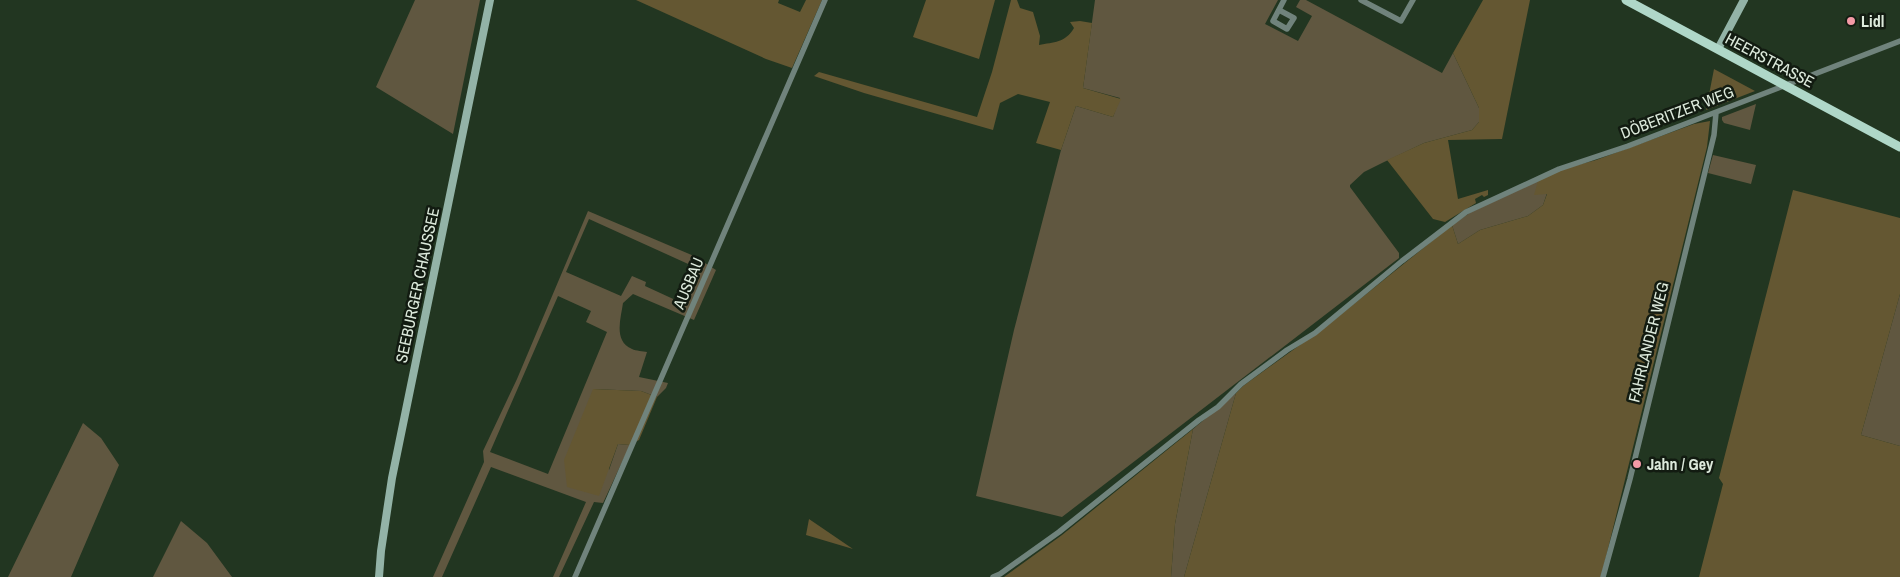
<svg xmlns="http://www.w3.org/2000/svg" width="1900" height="577" font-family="'Archivo Narrow',sans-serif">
<rect width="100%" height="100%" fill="#223621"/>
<path fill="#605740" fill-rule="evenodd" d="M 415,0 L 480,0 L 453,134 L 376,87 Z
M 1095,0 L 1278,0 L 1265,24 L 1298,41 L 1312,16 L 1296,7 L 1300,0 L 1306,0 L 1442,73 L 1453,53 L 1479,108 L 1479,122 L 1472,130 L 1424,143 L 1382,163 L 1364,172 L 1350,185 L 1350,187 L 1399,253 L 1399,258 L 1062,517 L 976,496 L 1014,330 L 1061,150 L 1076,106 L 1113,117 L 1120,98 L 1083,88 Z
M 1756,104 L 1750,130 L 1724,123 L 1722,120 L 1722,117 Z
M 1713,155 L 1756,165 L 1751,184 L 1708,173 Z
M 1538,181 L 1547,193 L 1543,205 L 1528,216 L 1480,230 L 1458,244 L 1452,225 L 1471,212 Z
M 588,211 L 694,256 L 716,270 L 694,320 L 633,294 L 623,303 C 621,318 613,341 632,349 C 636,351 643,351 647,352 L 639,377 L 668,383 L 666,388 L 657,397 L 641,391 L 593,389 L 609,470 L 618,444 L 630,445 L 603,503 L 594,502 L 559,577 L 553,577 L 586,502 L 491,467 L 442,577 L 433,577 L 484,462 L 483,451 L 517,379 ZM 589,219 L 697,268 L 682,303 L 645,286 L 646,282 L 632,276 L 621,296 L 566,272 ZM 558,296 L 591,311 L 586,322 L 607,332 L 548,474 L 490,452 Z
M 1900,294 L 1900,446 L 1861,435 Z
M 1236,393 L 1184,577 L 1171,577 L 1175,524 L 1193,429 Z
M 83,423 L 101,438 L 119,465 L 71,577 L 8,577 Z
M 181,521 L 207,543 L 232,577 L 153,577 Z"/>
<path fill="#645732" d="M 636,0 L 779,0 L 778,3 L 800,12 L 806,0 L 822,0 L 792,68 L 766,59 Z
M 926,0 L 995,0 L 979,59 L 913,37 Z
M 1011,0 L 1017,0 L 1020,8 L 1033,12 L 1040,36 L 1039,45 C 1054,42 1065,43 1074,28 L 1070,22 L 1080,21 L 1092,23 L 1083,88 L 1121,99 L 1113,117 L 1076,106 L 1061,150 L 1036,143 L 1050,102 L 1018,94 L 1000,103 L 993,130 L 864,93 L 814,76 L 819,72 L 977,117 L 992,72 Z
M 1483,0 L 1530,0 L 1502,139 L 1448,140 L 1458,199 L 1488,190 L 1488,195 L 1484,197 L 1482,195 L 1475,199 L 1476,203 L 1445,222 L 1433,219 L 1387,160 L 1424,143 L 1472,130 L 1479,122 L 1479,108 L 1453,53 Z
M 1714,69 L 1755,91 L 1706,110 Z
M 1710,121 L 1707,147 L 1601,577 L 1184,577 L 1236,393 L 1243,386 L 1329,324 L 1452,225 L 1458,244 L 1480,230 L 1528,216 L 1543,205 L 1547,194 L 1534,195 L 1538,181 L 1559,170 L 1596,160 L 1694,124 Z
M 1793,190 L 1900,218 L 1900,294 L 1861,435 L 1900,446 L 1900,577 L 1699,577 L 1723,484 L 1719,478 Z
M 593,389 L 641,391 L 657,397 L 639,440 L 630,445 L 618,444 L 599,496 L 567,487 L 564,460 Z
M 1193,429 L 1175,524 L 1171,577 L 1004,577 L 1062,535 Z
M 809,519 L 853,549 L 806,535 Z"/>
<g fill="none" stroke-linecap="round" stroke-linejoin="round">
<path stroke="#70837c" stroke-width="5.5" d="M 1361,0 L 1401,21 L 1413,0
M 1279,10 L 1294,18 L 1287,29 L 1273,21 L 1284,0
M 575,577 L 825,0
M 993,577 L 1000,574 L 1059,532 L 1199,420 L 1218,407 L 1241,384 L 1287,350 L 1315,333 L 1402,261 L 1466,212 L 1559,169 L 1628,146 L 1900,41
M 1603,577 L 1630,479 L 1714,135 L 1716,113"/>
<path stroke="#93b3a7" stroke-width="8" d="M 1718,49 L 1744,0
M 379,577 L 381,551 L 392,478 L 490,0"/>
<path stroke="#afd7c8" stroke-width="9" d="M 1626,0 L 1900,147"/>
</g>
<g fill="#f49aa6" stroke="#121b11" stroke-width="2">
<circle cx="1851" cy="21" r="5"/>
<circle cx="1637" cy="464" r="5"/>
</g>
<g text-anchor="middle" stroke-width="5" stroke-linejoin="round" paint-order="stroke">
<g font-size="16" font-weight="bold" fill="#ddeadc" stroke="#121b11" text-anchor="start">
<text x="1861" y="27">Lidl</text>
<text x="1647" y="470">Jahn / Gey</text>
</g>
<g font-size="16" fill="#ddeadc" stroke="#121b11">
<text transform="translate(1770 60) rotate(28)" y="6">HEERSTRASSE</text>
<text transform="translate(1677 112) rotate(-21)" y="6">DÖBERITZER WEG</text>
<text transform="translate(688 283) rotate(-67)" y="6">AUSBAU</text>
<text transform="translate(417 285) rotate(-78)" y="6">SEEBURGER CHAUSSEE</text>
<text transform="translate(1648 342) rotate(-76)" y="6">FAHRLANDER WEG</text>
</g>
</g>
</svg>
